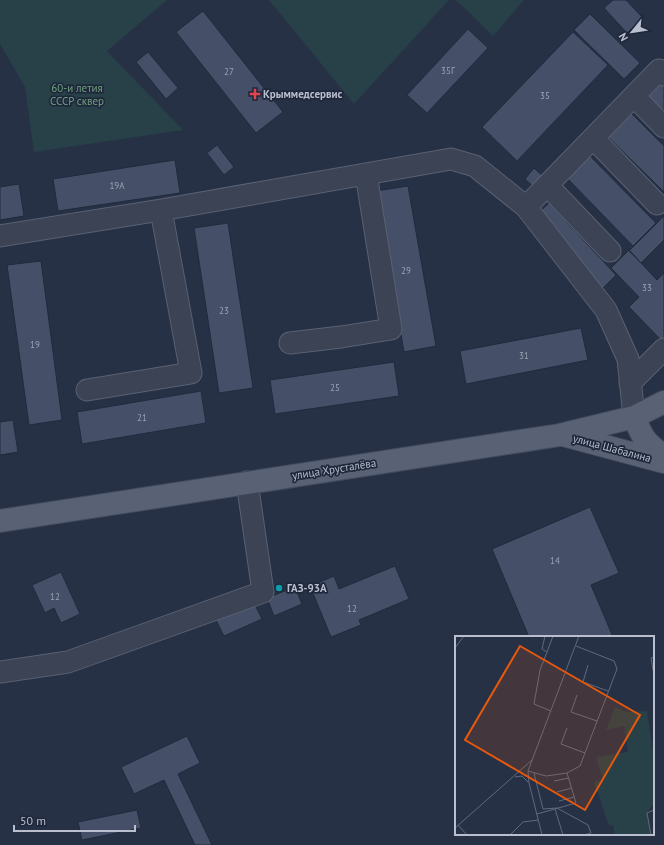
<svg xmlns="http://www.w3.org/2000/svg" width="664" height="845" font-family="'PT Sans',sans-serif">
<rect width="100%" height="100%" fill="#263146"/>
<path fill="#284047" d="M 0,0 L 167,0 L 107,51 L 183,130 L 34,152 L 25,87 L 0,44 Z
M 269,0 L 449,0 L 354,104 Z
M 456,0 L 524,0 L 493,36 Z"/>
<path fill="#455068" stroke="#212a3d" d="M 613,0 L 626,0 L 643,18 L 627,33 L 604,8 Z
M 203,11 L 283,112 L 256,133 L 176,32 Z
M 590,14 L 640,63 L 624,79 L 574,30 Z
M 468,29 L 488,48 L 427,113 L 407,95 Z
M 573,32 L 608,65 L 517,161 L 482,127 Z
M 148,52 L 178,88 L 166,99 L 136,62 Z
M 661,82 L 664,86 L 664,111 L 648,95 Z
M 629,111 L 664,146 L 664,192 L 606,135 Z
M 217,145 L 234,167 L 224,175 L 207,153 Z
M 587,153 L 656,223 L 633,246 L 564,175 Z
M 175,160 L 180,193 L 58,211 L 53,179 Z
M 534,168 L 545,178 L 536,189 L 525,179 Z
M 19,184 L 24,216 L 0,220 L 0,187 Z
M 408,186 L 436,346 L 404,352 L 376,191 Z
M 549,203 L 616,275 L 603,288 L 535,216 Z
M 664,216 L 664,240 L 641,263 L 629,251 Z
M 228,223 L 253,388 L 219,393 L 194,228 Z
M 629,250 L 657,280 L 664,273 L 664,339 L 662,341 L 629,307 L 639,297 L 611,268 Z
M 41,261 L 62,420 L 29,425 L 7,265 Z
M 581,328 L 588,360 L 466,384 L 460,351 Z
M 394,362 L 399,396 L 275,414 L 270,380 Z
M 201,391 L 206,423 L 82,444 L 77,412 Z
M 13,420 L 18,452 L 0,455 L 0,422 Z
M 590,507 L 619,573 L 591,585 L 613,637 L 529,637 L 492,549 Z
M 395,566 L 409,599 L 359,620 L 361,625 L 331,637 L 310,586 L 334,576 L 339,589 Z
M 61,572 L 80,614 L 61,623 L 54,608 L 45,613 L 32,585 Z
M 295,587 L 302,604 L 274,616 L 267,598 Z
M 253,601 L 262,619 L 224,636 L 215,618 Z
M 187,736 L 200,763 L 178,774 L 212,845 L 195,845 L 164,780 L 134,794 L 121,767 Z
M 137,810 L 141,828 L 82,840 L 78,822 Z"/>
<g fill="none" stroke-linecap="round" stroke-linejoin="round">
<defs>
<path id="minor" d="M 634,96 L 664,127
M 593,138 L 657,204
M 547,185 L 610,251
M 526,207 L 659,70 L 664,75
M 0,236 L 161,210 L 451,159 L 475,166 L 526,207 L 606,310 L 628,359 L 634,417
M 290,343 L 341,337 L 391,329 L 366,174
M 630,383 L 664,349
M 87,390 L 191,373 L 161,210
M 0,672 L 68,662 L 263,592 L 247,482"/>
<path id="major" d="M 634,417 C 643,439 645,442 664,456
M 563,435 L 664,462
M 0,521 L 560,435 L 634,417 L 664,402"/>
</defs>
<use href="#minor" stroke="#596172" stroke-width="23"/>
<use href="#major" stroke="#444c5e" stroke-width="24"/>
<use href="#minor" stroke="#3b4355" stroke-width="21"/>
<use href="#major" stroke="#596275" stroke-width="22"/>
</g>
<path fill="#e0444e" stroke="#1f283b" stroke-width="1.5" d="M253 88h4v4h4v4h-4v4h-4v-4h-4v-4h4z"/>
<circle fill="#0f9aa8" stroke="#1f283b" stroke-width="1.5" cx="279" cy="588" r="4"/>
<g text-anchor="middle" stroke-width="3.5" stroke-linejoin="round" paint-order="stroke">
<g font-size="9" fill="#9ca3b4">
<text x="448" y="74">35Г</text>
<text x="229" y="75">27</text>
<text x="545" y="99">35</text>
<text x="117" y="189">19А</text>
<text x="406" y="274">29</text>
<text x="647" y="291">33</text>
<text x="224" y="314">23</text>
<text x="35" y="348">19</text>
<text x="524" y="359">31</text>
<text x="335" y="391">25</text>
<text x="142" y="421">21</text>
<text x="555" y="564">14</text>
<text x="55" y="600">12</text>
<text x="352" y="612">12</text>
</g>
<g font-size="11" fill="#6fa17f" stroke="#1f283b">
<text x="77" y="92">60-и летия<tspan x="77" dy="13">СССР сквер</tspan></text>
</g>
<g font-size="11" font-weight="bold" fill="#b9bfce" stroke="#1f283b" text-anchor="start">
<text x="263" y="98">Крыммедсервис</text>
<text x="287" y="592">ГАЗ-93А</text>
</g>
<g font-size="11" fill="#b9bfce" stroke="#1f283b">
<text transform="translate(612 448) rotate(15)" y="4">улица Шабалина</text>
<text transform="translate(334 469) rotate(-9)" y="4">улица Хрусталёва</text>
</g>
</g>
<g transform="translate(455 636)">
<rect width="199" height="199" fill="#263146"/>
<path d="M 160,71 L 171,76 L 192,75 L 199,121 L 199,167 L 192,177 L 196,199 L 160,199 L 158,189 L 154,190 L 139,146 L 148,144 L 141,121 L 173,116 L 169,90 L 151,94 Z" fill="#284047"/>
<path fill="none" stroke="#616a7c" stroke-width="1" d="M 90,0 L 87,13 L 92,16 L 85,34 L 79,68 L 96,75M 0,12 L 9,0M 92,16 L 98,0M 199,21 L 196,22 L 199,39M 133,29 L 128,46 L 153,55M 122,59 L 116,76 L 142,85M 112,92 L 106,108 L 130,117M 73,135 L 91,140 L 112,137 L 125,130 L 162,33 L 159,25 L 121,10M 79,137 L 88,173 L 102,172 L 133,189 L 136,197 L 129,199M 60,141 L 67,140 L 73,146M 99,145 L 114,142M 102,156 L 117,152M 104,165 L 119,161M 100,173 L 108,199M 82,178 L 121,167 L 112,137M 3,189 L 12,199M 0,192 L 77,124M 55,199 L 68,186 L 83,184M 87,199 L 74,147 L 73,135 L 124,0M 196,199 L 192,177 L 199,174"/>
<path fill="#e8590c" fill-opacity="0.15" stroke="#e8590c" stroke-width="2" d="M 65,10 L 185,79 L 130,174 L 10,104 Z"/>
<rect width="199" height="199" fill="none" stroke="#b9bfce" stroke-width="2"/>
</g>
<g transform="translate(632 32) rotate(240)" stroke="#1f283b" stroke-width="3" paint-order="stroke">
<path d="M0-3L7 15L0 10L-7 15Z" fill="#b9bfce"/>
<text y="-6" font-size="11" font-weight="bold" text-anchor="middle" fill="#b9bfce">N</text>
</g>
<path d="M14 825v6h121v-6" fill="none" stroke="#b9bfce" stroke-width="2"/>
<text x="20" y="825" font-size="12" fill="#b9bfce" stroke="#1f283b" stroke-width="3" paint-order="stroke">50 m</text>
</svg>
